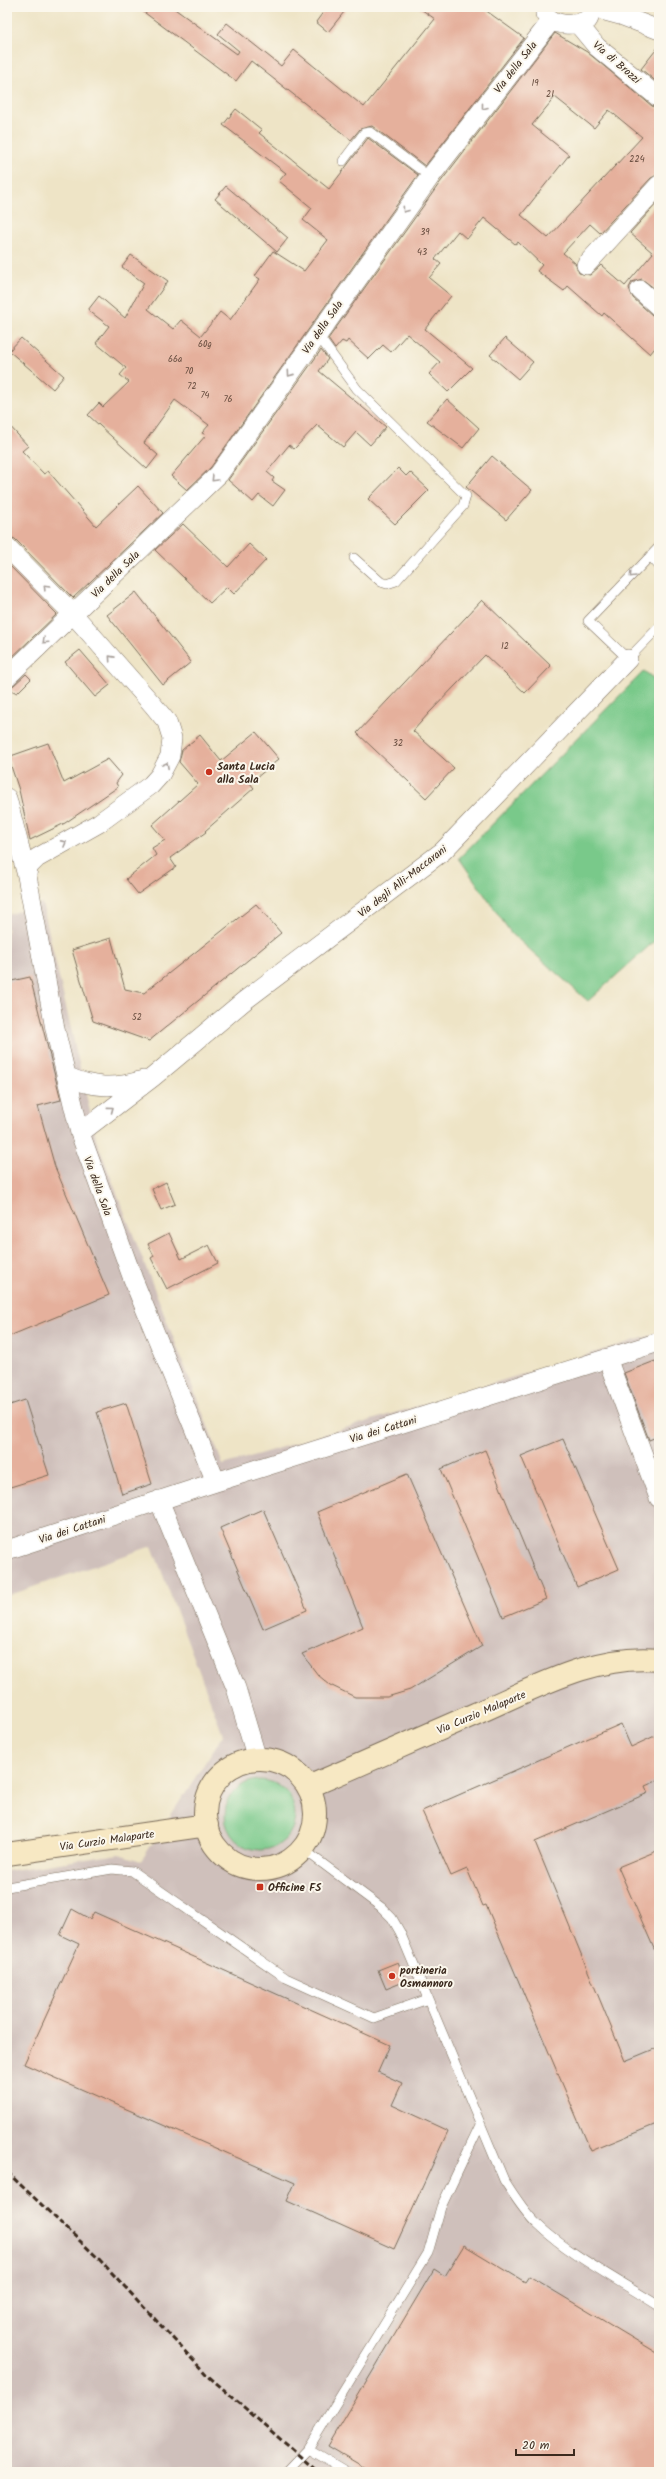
<svg xmlns="http://www.w3.org/2000/svg" width="666" height="2479" font-family="Kalam,sans-serif">
<rect width="100%" height="100%" fill="#fbf7ec"/>
<filter id="ink" filterUnits="userSpaceOnUse"><feTurbulence type="fractalNoise" baseFrequency=".025" numOctaves="2"/><feDisplacementMap in="SourceGraphic" scale="8" xChannelSelector="R" yChannelSelector="G"/><feConvolveMatrix kernelMatrix="1 2 1 2 8 2 1 2 1" color-interpolation-filters="sRGB"/></filter>
<filter id="wash" filterUnits="userSpaceOnUse"><feTurbulence type="fractalNoise" baseFrequency=".012" numOctaves="4" result="noise"/><feDisplacementMap in="SourceGraphic" scale="16" xChannelSelector="R" yChannelSelector="G"/><feGaussianBlur stdDeviation="0.9" result="paint"/><feColorMatrix in="noise" values="0 0 0 0 0 0 0 0 0 0 0 0 0 0 0 0 0 1.4 0 .05"/><feComposite in="paint" operator="in"/></filter>
<g filter="url(#wash)">
<rect width="100%" height="100%" fill="#eee4c6"/>
<path fill="#cfc0bb" d="M 42,903 L 97,1142 L 223,1465 L 659,1333 L 659,2472 L 7,2472 L 7,1871 L 119,1854 L 141,1861 L 223,1735 L 152,1546 L 7,1596 L 7,915 Z"/>
<path fill="#79c98a" stroke="#5a7a54" d="M 644,671 L 653,678 L 659,671 L 659,937 L 588,1001 L 511,933 L 459,858 Z
M225 1815a35 35 0 1 1 70 0a35 35 0 1 1-70 0Z"/>
<g id="blocks">
<path fill="#e5b09c" fill-rule="evenodd" d="M 137,7 L 172,7 L 237,54 L 239,51 L 218,34 L 227,23 L 281,66 L 294,50 L 364,107 L 435,19 L 418,7 L 481,7 L 524,38 L 425,166 L 372,126 L 360,129 L 351,140 L 251,61 L 236,81 Z
M 327,7 L 348,7 L 328,32 L 316,22 Z
M 555,33 L 587,52 L 652,106 L 659,109 L 659,174 L 651,178 L 600,233 L 590,224 L 563,253 L 575,263 L 579,273 L 590,275 L 601,265 L 625,286 L 653,253 L 630,233 L 659,201 L 659,292 L 642,279 L 632,282 L 629,288 L 633,298 L 652,315 L 659,318 L 659,343 L 650,354 L 604,313 L 602,316 L 568,286 L 564,291 L 537,271 L 542,265 L 518,242 L 515,244 L 484,218 L 467,239 L 458,231 L 435,259 L 441,264 L 429,278 L 451,296 L 425,329 L 472,368 L 448,392 L 429,374 L 440,362 L 407,334 L 391,352 L 383,345 L 369,359 L 348,340 L 346,343 L 342,341 L 335,349 L 328,339 L 439,184 ZM 555,97 L 594,128 L 609,110 L 642,137 L 548,238 L 521,215 L 569,155 L 532,125 Z
M 659,46 L 659,84 L 641,69 Z
M 236,109 L 262,130 L 259,133 L 329,189 L 368,138 L 418,175 L 211,467 L 187,490 L 171,476 L 206,435 L 202,433 L 209,425 L 175,400 L 144,443 L 158,455 L 147,469 L 88,415 L 99,403 L 103,407 L 129,382 L 120,375 L 126,368 L 96,343 L 109,326 L 88,310 L 99,296 L 125,318 L 144,283 L 122,267 L 131,255 L 168,281 L 148,309 L 173,329 L 181,320 L 201,336 L 220,312 L 230,320 L 260,279 L 255,276 L 273,251 L 304,271 L 328,240 L 303,220 L 312,208 L 279,181 L 286,173 L 223,125 Z
M 226,186 L 288,238 L 277,252 L 215,199 Z
M 21,338 L 64,376 L 53,389 L 9,351 Z
M 505,338 L 533,362 L 518,379 L 490,355 Z
M 321,350 L 328,359 L 319,371 L 386,427 L 370,445 L 356,432 L 343,447 L 317,425 L 294,449 L 289,445 L 267,472 L 274,478 L 272,481 L 285,490 L 273,506 L 259,495 L 253,502 L 228,480 Z
M 447,399 L 479,428 L 463,448 L 427,421 Z
M 7,423 L 28,446 L 22,451 L 44,474 L 48,471 L 96,526 L 138,486 L 163,513 L 73,598 L 15,539 L 7,536 Z
M 492,456 L 532,490 L 506,520 L 466,487 Z
M 398,468 L 406,476 L 410,472 L 429,490 L 395,524 L 368,499 Z
M 183,524 L 228,567 L 249,544 L 266,560 L 234,594 L 227,587 L 210,603 L 155,550 Z
M 7,563 L 57,614 L 7,662 Z
M 136,592 L 191,662 L 163,685 L 107,615 Z
M 482,600 L 551,666 L 525,693 L 485,655 L 429,713 L 413,731 L 454,768 L 426,798 L 357,733 Z
M 80,650 L 110,685 L 95,697 L 65,662 Z
M 26,674 L 31,679 L 17,693 L 7,688 L 14,685 Z
M 256,732 L 279,759 L 250,783 L 254,788 L 205,831 L 206,832 L 170,858 L 176,867 L 138,894 L 126,879 L 156,855 L 152,848 L 165,840 L 152,825 L 198,784 L 179,762 L 182,750 L 200,735 L 221,761 Z
M 48,743 L 64,783 L 108,759 L 122,775 L 116,783 L 118,787 L 65,823 L 30,840 L 19,790 L 8,757 Z
M 256,904 L 281,933 L 149,1041 L 93,1021 L 72,950 L 111,938 L 125,989 L 144,993 Z
M 30,977 L 61,1100 L 38,1106 L 55,1167 L 109,1295 L 7,1337 L 7,982 Z
M 166,1182 L 175,1204 L 161,1210 L 152,1189 Z
M 169,1233 L 181,1259 L 209,1245 L 218,1263 L 167,1289 L 151,1258 L 154,1256 L 148,1244 Z
M 655,1361 L 659,1371 L 659,1436 L 649,1440 L 624,1373 Z
M 25,1400 L 49,1475 L 7,1488 L 7,1406 Z
M 126,1403 L 152,1484 L 122,1494 L 97,1412 Z
M 563,1439 L 619,1569 L 577,1587 L 521,1456 Z
M 485,1450 L 546,1599 L 503,1617 L 441,1469 Z
M 407,1474 L 482,1646 L 410,1690 L 387,1697 L 355,1697 L 330,1685 L 318,1675 L 302,1654 L 363,1627 L 317,1512 Z
M 263,1509 L 307,1610 L 263,1629 L 220,1528 Z
M 621,1724 L 631,1747 L 659,1734 L 659,1780 L 645,1786 L 648,1793 L 535,1842 L 625,2061 L 659,2047 L 659,2123 L 591,2151 L 486,1905 L 483,1906 L 467,1869 L 451,1876 L 422,1811 Z
M 659,1850 L 659,1960 L 618,1867 Z
M 72,1909 L 90,1919 L 94,1912 L 390,2045 L 378,2072 L 402,2083 L 392,2105 L 448,2131 L 394,2249 L 287,2201 L 295,2183 L 24,2064 L 79,1944 L 60,1935 Z
M 398,1962 L 406,1981 L 386,1989 L 378,1970 Z
M 464,2245 L 525,2282 L 529,2276 L 659,2354 L 659,2472 L 372,2472 L 328,2446 L 434,2269 L 445,2276 Z"/>
</g>
</g>
<g filter="url(#ink)">
<use href="#blocks" fill-opacity="0" stroke="#7a6b59" stroke-width="1"/>
<g fill="none" stroke-linecap="round" stroke-linejoin="round">
<defs>
<path id="lane" d="M 343,161 L 364,133 L 370,132 L 430,177
M 317,334 L 357,389 L 466,496 L 463,506 L 396,581 L 387,584 L 381,582 L 354,558
M 659,547 L 588,621 L 628,659 L 659,627
M 650,556 L 659,566
M 303,1849 L 381,1907 L 392,1918 L 400,1932 L 504,2180 C 514,2195 524,2212 537,2224 C 568,2254 622,2282 659,2306
M 7,1887 L 112,1869 L 132,1871 L 286,1978 L 374,2018 L 428,1999
M 308,2449 L 347,2472
M 286,2472 L 308,2449 L 428,2253 L 441,2207 L 480,2125"/>
<path id="street" d="M 545,7 L 545,14 C 554,27 575,26 588,20 L 594,7
M 594,8 L 620,15 L 659,30
M 578,24 L 597,47 L 659,98
M 586,265 L 659,185
M 640,290 L 659,307
M 7,547 L 73,614 L 153,705 L 167,722 L 172,738 L 170,756 L 160,775 L 151,785 L 99,823 L 37,858 L 28,867 L 27,876
M 7,677 L 219,474 L 430,177 L 551,21
M 7,798 L 27,876 L 55,1029 L 80,1133 L 133,1279 L 216,1482
M 66,1076 C 92,1088 115,1089 143,1080
M 80,1133 L 153,1077 L 244,1001 L 443,851 L 628,659
M 607,1358 L 659,1498
M 159,1500 L 236,1688 L 257,1759
M 7,1550 L 216,1482 L 659,1342"/>
<path id="secondary" d="M205 1814a55 55 0 1 1 110 0a55 55 0 1 1-110 0Z
M 308,1787 C 364,1763 420,1738 475,1714 C 533,1689 595,1653 659,1660
M 7,1854 L 207,1825"/>
</defs>
<use href="#lane" stroke="#7a6b59" stroke-width="10"/>
<use href="#street" stroke="#7a6b59" stroke-width="20"/>
<use href="#secondary" stroke="#7a6b59" stroke-width="24"/>
<use href="#lane" stroke="#fff" stroke-width="9"/>
<use href="#street" stroke="#fff" stroke-width="19"/>
<use href="#secondary" stroke="#f7e8c3" stroke-width="22"/>
<path stroke="#3b2a1e" stroke-width="3" stroke-dasharray="6 3" stroke-linecap="butt" d="M 7,2172 L 99,2259 L 206,2374 L 318,2472"/>
</g>
<defs><path id="oneway-chevron" d="M-2-3.5L2.5 0L-2 3.5" fill="none" stroke-width="1.6" stroke-linecap="round" stroke-linejoin="round"/></defs>
<g stroke="#a79f9a">
<use href="#oneway-chevron" transform="translate(484 107) rotate(128)"/>
<use href="#oneway-chevron" transform="translate(405 210) rotate(126)"/>
<use href="#oneway-chevron" transform="translate(290 374) rotate(125)"/>
<use href="#oneway-chevron" transform="translate(214 479) rotate(134)"/>
<use href="#oneway-chevron" transform="translate(632 575) rotate(134)"/>
<use href="#oneway-chevron" transform="translate(46 587) rotate(-134)"/>
<use href="#oneway-chevron" transform="translate(45 641) rotate(137)"/>
<use href="#oneway-chevron" transform="translate(111 658) rotate(-132)"/>
<use href="#oneway-chevron" transform="translate(166 765) rotate(-62)"/>
<use href="#oneway-chevron" transform="translate(64 843) rotate(-29)"/>
<use href="#oneway-chevron" transform="translate(111 1109) rotate(-37)"/>
</g>
</g>
<g fill="#c8321e" stroke="#fbf7ec" stroke-width="1.5">
<circle cx="209" cy="772" r="4"/>
<rect x="256" y="1883" width="8" height="8" rx="2"/>
<circle cx="392" cy="1976" r="4"/>
</g>
<g text-anchor="middle" stroke-width="4" stroke-linejoin="round" paint-order="stroke">
<g font-size="9" fill="#664c3e">
<text x="535" y="86">19</text>
<text x="550" y="97">21</text>
<text x="637" y="162">224</text>
<text x="425" y="235">39</text>
<text x="422" y="255">43</text>
<text x="205" y="347">60g</text>
<text x="175" y="362">66a</text>
<text x="189" y="374">70</text>
<text x="192" y="389">72</text>
<text x="205" y="398">74</text>
<text x="228" y="402">76</text>
<text x="505" y="649">12</text>
<text x="398" y="746">32</text>
<text x="137" y="1020">52</text>
</g>
<g font-size="11" fill="#3b2a1e" stroke="#fbf7ec">
<text transform="translate(617 62) rotate(41)" y="4">Via di Brozzi</text>
<text transform="translate(515 67) rotate(-52)" y="4">Via della Sala</text>
<text transform="translate(322 327) rotate(-55)" y="4">Via della Sala</text>
<text transform="translate(115 574) rotate(-44)" y="4">Via della Sala</text>
<text transform="translate(402 881) rotate(-38)" y="4">Via degli Alli-Maccarani</text>
<text transform="translate(98 1186) rotate(70)" y="4">Via della Sala</text>
<text transform="translate(383 1429) rotate(-17)" y="4">Via dei Cattani</text>
<text transform="translate(72 1529) rotate(-18)" y="4">Via dei Cattani</text>
<text transform="translate(481 1712) rotate(-23)" y="4">Via Curzio Malaparte</text>
<text transform="translate(107 1840) rotate(-8)" y="4">Via Curzio Malaparte</text>
</g>
<g font-size="11" font-weight="bold" fill="#3b2a1e" stroke="#fbf7ec" text-anchor="start">
<text x="217" y="770">Santa Lucia<tspan x="217" dy="13">alla Sala</tspan></text>
<text x="268" y="1891">Officine FS</text>
<text x="400" y="1974">portineria<tspan x="400" dy="13">Osmannoro</tspan></text>
</g>
</g>
<rect width="666" height="2479" fill="none" stroke="#fbf7ec" stroke-width="24"/>
<path d="M516 2449v6h58v-6" fill="none" stroke="#3b2a1e" stroke-width="2"/>
<text x="522" y="2449" font-size="12" fill="#3b2a1e" stroke="#fbf7ec" stroke-width="3" paint-order="stroke">20 m</text>
</svg>
